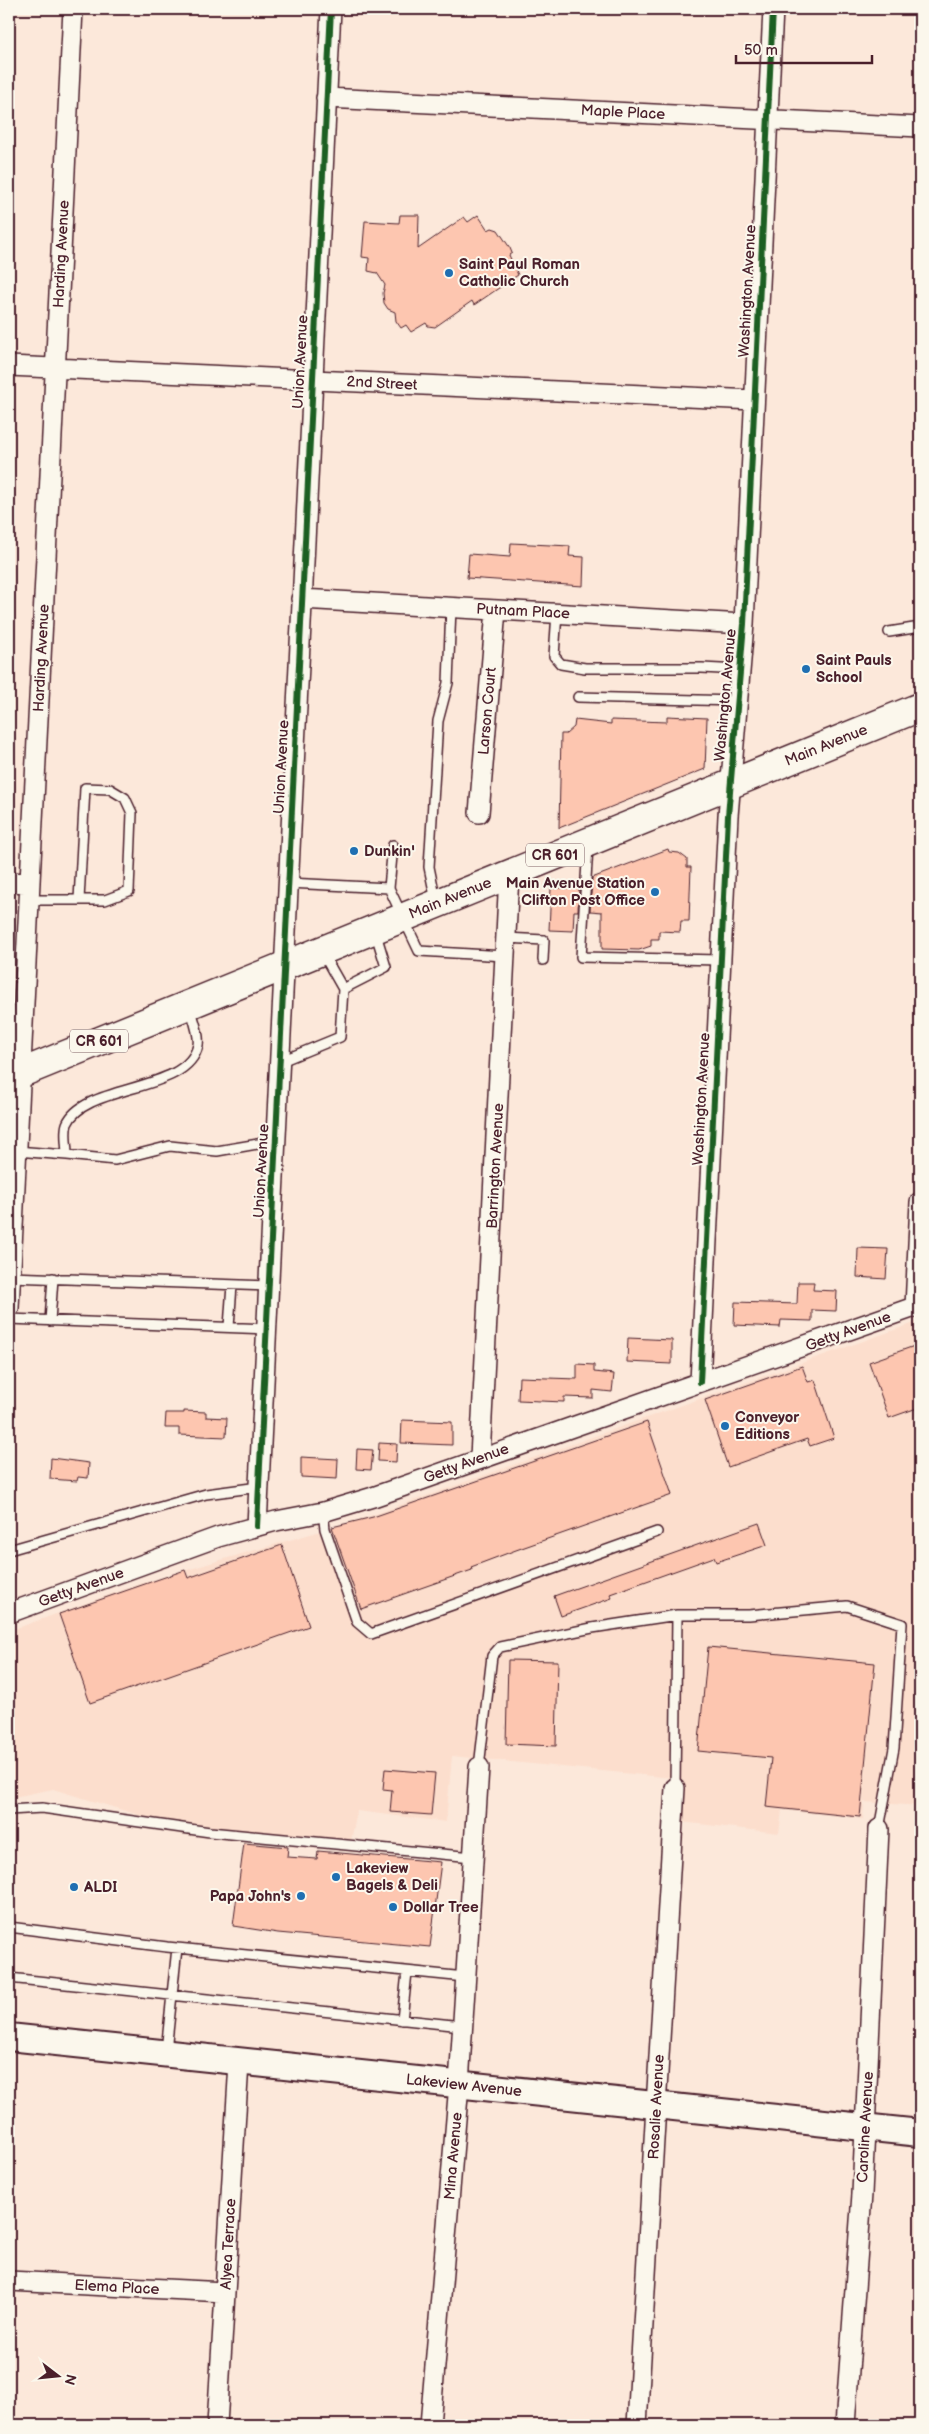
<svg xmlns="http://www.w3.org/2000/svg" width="929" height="2434" font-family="'Balsamiq Sans',sans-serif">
<rect width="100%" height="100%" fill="#fce8da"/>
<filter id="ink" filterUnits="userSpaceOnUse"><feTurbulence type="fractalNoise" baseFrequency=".02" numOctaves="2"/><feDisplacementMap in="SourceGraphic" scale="10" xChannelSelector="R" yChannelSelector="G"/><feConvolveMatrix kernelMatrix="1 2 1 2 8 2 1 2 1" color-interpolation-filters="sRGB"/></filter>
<g filter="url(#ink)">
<path fill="#fcdecd" d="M 920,1321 L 920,1806 L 864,1802 L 863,1819 L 782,1810 L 779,1833 L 681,1822 L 683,1779 L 452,1756 L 446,1822 L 357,1811 L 351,1841 L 162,1822 L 53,1789 L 9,1798 L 9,1631 L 139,1584 L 358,1520 Z"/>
<path fill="#fdc6b0" stroke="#4a1f2b" d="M 400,215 L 419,215 L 418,249 L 464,217 L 468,222 L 478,215 L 488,230 L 492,228 L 498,230 L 510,248 L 512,253 L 509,255 L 518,275 L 474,305 L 472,301 L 435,327 L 428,326 L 426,323 L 411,332 L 406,325 L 401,328 L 396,321 L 395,312 L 388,309 L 384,303 L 383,293 L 385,285 L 377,273 L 368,271 L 369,258 L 362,257 L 365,221 L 399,223 Z
M 511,543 L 570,546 L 569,556 L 584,557 L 583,586 L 467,578 L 469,554 L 510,557 Z
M 667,716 L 707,718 L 705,769 L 559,828 L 561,734 L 566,734 L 574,727 L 575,720 L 611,724 L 611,720 L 667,722 Z
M 668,849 L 669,852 L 679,853 L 687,859 L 687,867 L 691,867 L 689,921 L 681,921 L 680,932 L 659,931 L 659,939 L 651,939 L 651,946 L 639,950 L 602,949 L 602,912 L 590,911 L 592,878 Z
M 551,888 L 579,888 L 578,911 L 574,911 L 573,931 L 549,930 Z
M 858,1248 L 888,1249 L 886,1279 L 857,1277 Z
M 798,1282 L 814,1282 L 813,1290 L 837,1291 L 836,1311 L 812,1310 L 812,1321 L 781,1320 L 780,1327 L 734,1325 L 735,1302 L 797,1304 Z
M 628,1338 L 672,1340 L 672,1364 L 627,1362 Z
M 920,1344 L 920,1407 L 889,1418 L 869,1362 Z
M 577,1364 L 594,1365 L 594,1372 L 614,1374 L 612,1392 L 593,1390 L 593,1398 L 564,1397 L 564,1402 L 518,1400 L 519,1377 L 577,1379 Z
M 802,1366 L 808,1382 L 815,1380 L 834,1438 L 810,1446 L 807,1439 L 728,1467 L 705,1400 Z
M 184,1411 L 206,1412 L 206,1417 L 227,1418 L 226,1437 L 179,1435 L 179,1428 L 165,1428 L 166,1413 L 184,1413 Z
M 402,1420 L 452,1422 L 452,1445 L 401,1443 Z
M 647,1422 L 672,1495 L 516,1550 L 471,1567 L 472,1570 L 361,1609 L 332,1527 L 373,1517 Z
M 379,1443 L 397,1444 L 396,1462 L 378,1461 Z
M 357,1449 L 373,1450 L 371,1470 L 356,1469 Z
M 301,1457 L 338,1459 L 337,1479 L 301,1477 Z
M 51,1458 L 89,1463 L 88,1478 L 78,1477 L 77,1481 L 50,1479 Z
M 759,1523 L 767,1545 L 716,1562 L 714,1557 L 610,1594 L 612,1598 L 561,1616 L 554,1596 Z
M 282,1545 L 309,1626 L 90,1703 L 59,1614 L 185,1570 L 188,1578 Z
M 708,1647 L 875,1663 L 860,1817 L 766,1807 L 771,1758 L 698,1751 Z
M 508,1660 L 558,1661 L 556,1746 L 506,1744 Z
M 385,1769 L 435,1773 L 431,1815 L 390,1812 L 392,1790 L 383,1789 Z
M 244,1843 L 288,1847 L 287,1857 L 317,1859 L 318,1851 L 441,1862 L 430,1947 L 278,1933 L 233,1926 Z"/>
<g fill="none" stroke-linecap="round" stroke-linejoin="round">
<defs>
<path id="service" d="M 557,613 L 554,656 L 561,664 L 585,668 L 702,668 L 740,670
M 889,632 L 920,627
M 578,697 L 737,701
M 588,847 L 581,957 L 720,960
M 288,883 L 389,888 L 419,951 L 505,956
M 389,888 L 393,845
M 29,900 L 105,900 L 129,891 L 132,813 L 125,798 L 110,789 L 85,788 L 79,900
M 436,901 L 429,867 L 438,721 L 448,683 L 451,607
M 506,938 L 544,940 L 543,960
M 322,952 L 343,989
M 279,1062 L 340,1037 L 343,989 L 386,967 L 375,931
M 16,1151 L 67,1155 C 67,1146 64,1132 67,1124 C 84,1083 188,1094 198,1045 C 200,1035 193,1018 190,1007
M 67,1155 L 115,1160 L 170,1146 L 217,1151 L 275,1141
M 10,1277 L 269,1286
M 9,1319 L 266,1329
M 50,1321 L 53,1278
M 229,1327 L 232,1285
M 323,1512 L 325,1529 L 357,1622 L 371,1634 L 657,1532
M 9,1550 L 206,1494 L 259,1487
M 479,1767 L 492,1656 L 500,1647 L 592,1628 L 677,1615
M 675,1788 L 677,1615 L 749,1615 L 847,1606 L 902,1624 L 894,1748 L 879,1829
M 9,1810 L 42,1808 L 210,1832 L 473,1857
M 9,1927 L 167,1947 L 465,1977
M 9,1978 L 462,2026
M 402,2020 L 407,1972
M 166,2051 L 177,1948"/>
<path id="minor" d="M 326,98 L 920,127
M 9,366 L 754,400
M 301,599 L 744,624
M 479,813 L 496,610
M 9,882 L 30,883
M 915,1307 L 920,1202
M 9,1308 L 73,9
M 700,1382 L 728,816 L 744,624 L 773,9
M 480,1458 L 509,874
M 257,1526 L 331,9
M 9,1613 L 218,1537 L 276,1521 L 323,1512 L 373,1497 L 920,1305
M 9,2281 L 225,2292
M 217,2425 L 239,2063
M 430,2425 L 459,2084 L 479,1767
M 637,2425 L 675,1788
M 845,2425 L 862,2194 L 879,1829"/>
<path id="secondary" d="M 9,2037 L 920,2133"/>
<path id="primary" d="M 9,1078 L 920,707"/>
</defs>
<use href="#service" stroke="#4a1f2b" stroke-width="12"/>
<use href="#minor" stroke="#4a1f2b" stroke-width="22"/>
<use href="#secondary" stroke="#4a1f2b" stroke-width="30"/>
<use href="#primary" stroke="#4a1f2b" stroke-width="31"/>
<use href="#service" stroke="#fbf7ec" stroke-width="9"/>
<use href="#minor" stroke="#fbf7ec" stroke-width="19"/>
<use href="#secondary" stroke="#fbf7ec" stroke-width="26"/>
<use href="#primary" stroke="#fbf7ec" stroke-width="28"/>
<defs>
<path id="cycleway" d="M 700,1382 L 728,816 L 744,624 L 773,9
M 257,1526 L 331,9"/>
</defs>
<use href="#cycleway" stroke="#fbf7ec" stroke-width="9"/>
<use href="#cycleway" stroke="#1b5e20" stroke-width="6"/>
</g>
</g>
<g fill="#1f6fb2" stroke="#fbf7ec" stroke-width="2">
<circle cx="449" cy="273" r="5"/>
<circle cx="806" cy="669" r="5"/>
<circle cx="354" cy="851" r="5"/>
<circle cx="655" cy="892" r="5"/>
<circle cx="725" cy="1426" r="5"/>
<circle cx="336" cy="1877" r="5"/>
<circle cx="74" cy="1887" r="5"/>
<circle cx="301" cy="1896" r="5"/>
<circle cx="393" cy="1907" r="5"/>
</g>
<g text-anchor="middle" stroke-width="4" stroke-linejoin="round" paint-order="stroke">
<g fill="#fbf7ec" stroke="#7f6065" stroke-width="1">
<rect x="526" y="843.5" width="58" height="23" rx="4"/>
<rect x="70" y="1029.5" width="58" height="23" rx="4"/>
</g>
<g font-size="14" font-weight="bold" fill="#4a1f2b">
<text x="555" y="860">CR 601</text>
<text x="99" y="1046">CR 601</text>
</g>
<g font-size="15" fill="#4a1f2b" stroke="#fbf7ec">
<text transform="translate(623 112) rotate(3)" y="5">Maple Place</text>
<text transform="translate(61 254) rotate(-87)" y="5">Harding Avenue</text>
<text transform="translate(747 291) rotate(-87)" y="5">Washington Avenue</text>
<text transform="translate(300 362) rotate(-87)" y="5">Union Avenue</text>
<text transform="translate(382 383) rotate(3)" y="5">2nd Street</text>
<text transform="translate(523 611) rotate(3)" y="5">Putnam Place</text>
<text transform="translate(41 658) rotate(-87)" y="5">Harding Avenue</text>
<text transform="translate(725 695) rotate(-85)" y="5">Washington Avenue</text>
<text transform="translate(487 711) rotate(-85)" y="5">Larson Court</text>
<text transform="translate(826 745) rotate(-22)" y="5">Main Avenue</text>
<text transform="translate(281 767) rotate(-87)" y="5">Union Avenue</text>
<text transform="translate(450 898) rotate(-22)" y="5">Main Avenue</text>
<text transform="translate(701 1099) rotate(-87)" y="5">Washington Avenue</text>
<text transform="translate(495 1166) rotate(-87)" y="5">Barrington Avenue</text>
<text transform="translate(261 1171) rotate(-87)" y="5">Union Avenue</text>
<text transform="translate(848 1331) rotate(-20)" y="5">Getty Avenue</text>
<text transform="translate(466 1463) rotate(-20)" y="5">Getty Avenue</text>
<text transform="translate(81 1587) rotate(-20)" y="5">Getty Avenue</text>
<text transform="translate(464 2085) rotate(6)" y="5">Lakeview Avenue</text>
<text transform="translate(656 2107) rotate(-87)" y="5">Rosalie Avenue</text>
<text transform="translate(865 2127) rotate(-87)" y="5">Caroline Avenue</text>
<text transform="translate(453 2156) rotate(-85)" y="5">Mina Avenue</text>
<text transform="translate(228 2244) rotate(-87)" y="5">Alyea Terrace</text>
<text transform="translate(117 2287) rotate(3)" y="5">Elema Place</text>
</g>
<g font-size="15" font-weight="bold" fill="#4a1f2b" stroke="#fbf7ec" text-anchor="start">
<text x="459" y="269">Saint Paul Roman<tspan x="459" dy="17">Catholic Church</tspan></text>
<text x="816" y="665">Saint Pauls<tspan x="816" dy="17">School</tspan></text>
<text x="364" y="856">Dunkin'</text>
<text x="645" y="888" text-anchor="end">Main Avenue Station<tspan x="645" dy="17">Clifton Post Office</tspan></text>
<text x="735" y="1422">Conveyor<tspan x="735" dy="17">Editions</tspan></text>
<text x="346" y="1873">Lakeview<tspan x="346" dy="17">Bagels &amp; Deli</tspan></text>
<text x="84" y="1892">ALDI</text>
<text x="291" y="1901" text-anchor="end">Papa John's</text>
<text x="403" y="1912">Dollar Tree</text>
</g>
</g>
<rect width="929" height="2434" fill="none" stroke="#fbf7ec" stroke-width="30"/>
<rect x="15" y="15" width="899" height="2404" fill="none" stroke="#4a1f2b" stroke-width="2" filter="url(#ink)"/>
<g transform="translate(58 2376) rotate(106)" stroke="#fbf7ec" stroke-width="4" paint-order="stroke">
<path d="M0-4L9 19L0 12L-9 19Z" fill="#4a1f2b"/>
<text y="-8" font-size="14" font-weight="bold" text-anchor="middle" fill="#4a1f2b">N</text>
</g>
<path d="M736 55v8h136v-8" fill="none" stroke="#4a1f2b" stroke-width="2.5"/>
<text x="744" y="55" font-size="15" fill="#4a1f2b" stroke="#fbf7ec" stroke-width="4" paint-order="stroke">50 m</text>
</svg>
